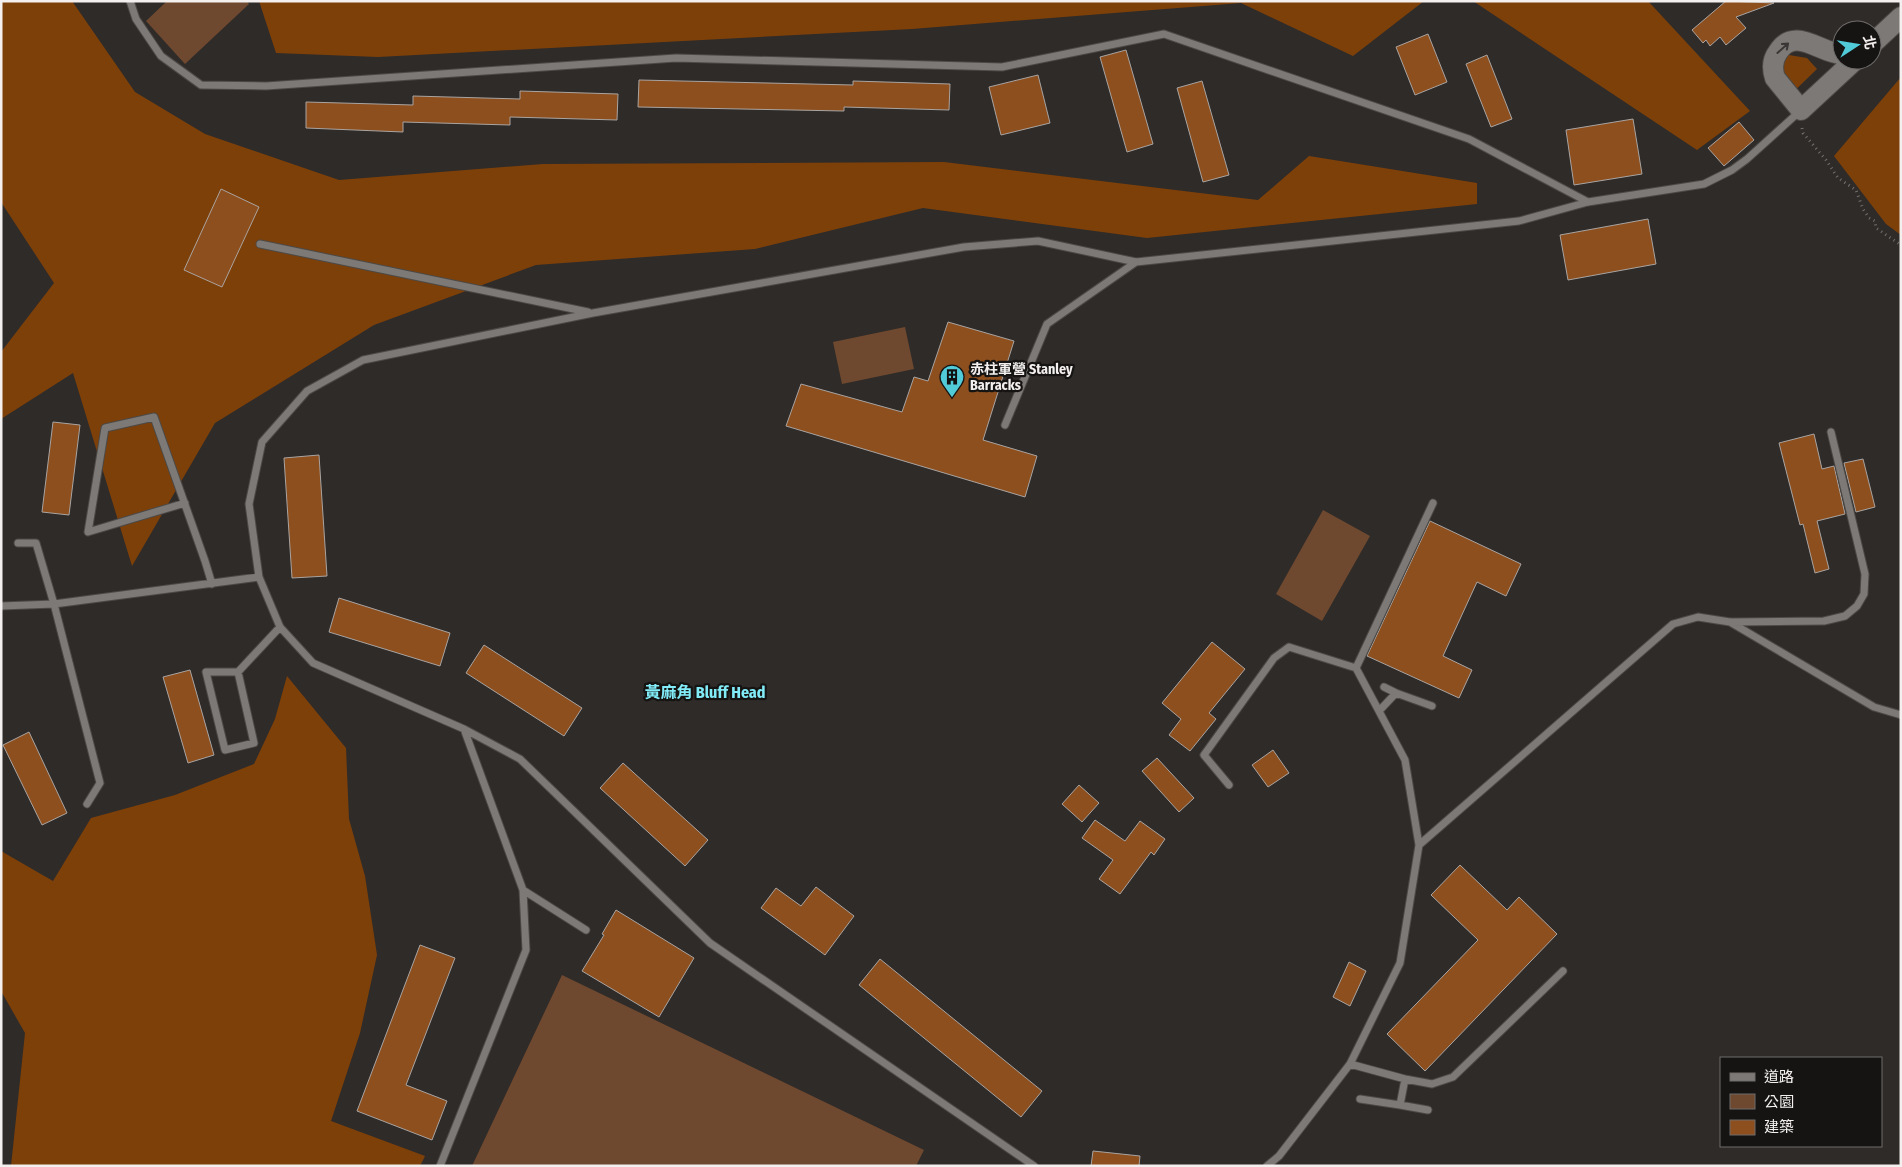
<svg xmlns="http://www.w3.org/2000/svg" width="1902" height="1167" font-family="'Fira Sans Condensed','Noto Sans TC',sans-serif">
<rect width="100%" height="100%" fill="#2f2b29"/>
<path fill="#6f492f" d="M 167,1 L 247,1 L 249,4 L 185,64 L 146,21 Z
M 905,327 L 914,369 L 842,384 L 833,342 Z
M 1323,510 L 1370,536 L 1322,621 L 1276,594 Z
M 562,975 L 924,1150 L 916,1166 L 472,1166 Z"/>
<path fill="#7e4009" d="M 1,1 L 72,1 L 135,92 L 205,134 L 339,180 L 543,164 L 944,162 L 1258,200 L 1309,156 L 1477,183 L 1477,204 L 1147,238 L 923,208 L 755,249 L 536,265 L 374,325 L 215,423 L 132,566 L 73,373 L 1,419 L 1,352 L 54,283 L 1,202 Z
M 259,1 L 1424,1 L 1353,56 L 1241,3 L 912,29 L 378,57 L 276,53 Z
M 1473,1 L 1648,1 L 1750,111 L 1697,150 Z
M 1789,55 L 1807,58 L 1817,69 L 1783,102 L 1773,63 Z
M 1901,77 L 1901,235 L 1886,224 L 1834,156 Z
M 287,676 L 346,748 L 349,819 L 365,876 L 377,955 L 360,1033 L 331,1121 L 425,1156 L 420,1166 L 11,1166 L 25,1033 L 1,991 L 1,851 L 53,881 L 91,818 L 175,795 L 254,764 L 275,719 Z"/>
<path fill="#8e4f1e" stroke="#a9a4a1" d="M 1726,1 L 1774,3 L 1736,17 L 1746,28 L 1726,45 L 1720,37 L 1710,46 L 1706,40 L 1703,43 L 1692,30 Z
M 1428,34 L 1447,82 L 1415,95 L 1396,47 Z
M 1126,50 L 1153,144 L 1127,152 L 1100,57 Z
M 1487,55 L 1512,119 L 1491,127 L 1466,64 Z
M 1038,75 L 1050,123 L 1001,135 L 989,87 Z
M 639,80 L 853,85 L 853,81 L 950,84 L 949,110 L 844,107 L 844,111 L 638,107 Z
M 1202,81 L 1229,175 L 1203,182 L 1177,88 Z
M 520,91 L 618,94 L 617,120 L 510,117 L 510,125 L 403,122 L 403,132 L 306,128 L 306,102 L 413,105 L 413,96 L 520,99 Z
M 1633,119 L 1642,174 L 1574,185 L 1566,130 Z
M 1739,122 L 1754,140 L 1724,166 L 1708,148 Z
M 221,189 L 259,207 L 222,287 L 184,270 Z
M 1648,219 L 1656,264 L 1568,280 L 1560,235 Z
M 948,322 L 1014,341 L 983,440 L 1037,456 L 1025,497 L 786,426 L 801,384 L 902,412 L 914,377 L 928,381 Z
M 53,422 L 80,425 L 69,515 L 42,512 Z
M 1814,434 L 1822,469 L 1834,466 L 1845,514 L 1817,521 L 1829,569 L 1815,573 L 1803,524 L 1800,525 L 1779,443 Z
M 319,455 L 327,576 L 292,578 L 284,458 Z
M 1863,459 L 1875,507 L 1856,512 L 1844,463 Z
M 1430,521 L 1521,564 L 1506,596 L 1477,582 L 1443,656 L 1472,670 L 1459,698 L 1367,656 Z
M 339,598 L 450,633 L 440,666 L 329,632 Z
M 1212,642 L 1245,669 L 1209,713 L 1216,719 L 1190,751 L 1169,735 L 1181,719 L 1162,703 Z
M 484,645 L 582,708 L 564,736 L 466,673 Z
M 190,670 L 214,755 L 188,763 L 163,677 Z
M 29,732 L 67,813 L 42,825 L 3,745 Z
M 1273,750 L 1289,773 L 1268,787 L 1252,765 Z
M 1157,758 L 1194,798 L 1179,812 L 1142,771 Z
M 623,763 L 708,840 L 685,866 L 600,788 Z
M 1079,785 L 1099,803 L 1082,822 L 1062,804 Z
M 1095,820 L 1125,841 L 1140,821 L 1165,839 L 1154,855 L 1151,852 L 1120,894 L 1099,879 L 1113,860 L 1082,838 Z
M 1460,865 L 1507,910 L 1519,897 L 1557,934 L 1425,1071 L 1387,1034 L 1478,940 L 1431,895 Z
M 816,887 L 854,916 L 825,955 L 761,908 L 776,888 L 801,906 Z
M 616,910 L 694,958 L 659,1017 L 582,971 L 604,935 L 602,934 Z
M 420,945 L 455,958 L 406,1085 L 447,1101 L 432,1140 L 357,1111 Z
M 880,959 L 1042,1091 L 1021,1117 L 859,985 Z
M 1349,962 L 1366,971 L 1350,1006 L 1333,997 Z
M 1093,1151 L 1140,1156 L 1139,1166 L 1091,1166 Z"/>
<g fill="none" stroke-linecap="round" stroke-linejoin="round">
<defs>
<path id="lane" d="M 130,1 L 136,19 L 161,56 L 201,85 L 266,86 L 676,58 L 1002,67 L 1164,34 L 1469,139 L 1588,202
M 260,244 L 588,312
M 1005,425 L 1047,324 L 1136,262
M 185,503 L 88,532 L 105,428 L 154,417 L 205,561 L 212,584
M 18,543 L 36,543 L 54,604 L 100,783 L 87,804
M 1,606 L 54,604 L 259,577
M 1731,622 L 1824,621 L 1845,616 L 1857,606 L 1864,594 L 1865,574 L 1831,432
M 238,672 L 254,743 L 225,750 L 206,672 L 238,672 L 280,627
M 1384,687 L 1396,693
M 1379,711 L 1396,693 L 1432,706
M 1229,785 L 1204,755 L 1274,658 L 1289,647 L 1356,668
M 1419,845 L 1405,760 L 1356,668 L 1433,503
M 523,890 L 586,930
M 1350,1064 L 1405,1079 L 1432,1084 L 1453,1077 L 1563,971
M 1405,1079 L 1400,1105 L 1428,1110
M 1360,1099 L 1400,1105
M 440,1166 L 526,950 L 523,890 L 464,729
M 1034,1166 L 710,943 L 520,759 L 464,729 L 313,663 L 280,627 L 259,577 L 249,504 L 262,442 L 307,391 L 363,360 L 593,313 L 964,247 L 1038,241 L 1136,262 L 1519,221 L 1588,202 L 1704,184 L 1732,170 L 1747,159 L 1799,112
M 1267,1166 L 1279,1156 L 1350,1064 L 1400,963 L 1419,845 L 1673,624 L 1698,617 L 1730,622 L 1874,707 L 1901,715"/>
<path id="secondary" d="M 1872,44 L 1901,17
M 1842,54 C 1821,54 1795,25 1778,52 C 1772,60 1772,69 1775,78 L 1801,110 L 1855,60"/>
</defs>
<use href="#lane" stroke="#4c4946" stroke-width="9"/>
<use href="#secondary" stroke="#4c4946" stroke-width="22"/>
<path stroke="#736f6d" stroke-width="3" stroke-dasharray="1 4" stroke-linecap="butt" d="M 1802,128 L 1803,133 L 1826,160 L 1838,178 L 1856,190 L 1863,209 L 1869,218 L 1875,221 L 1876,228 L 1901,245"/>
<use href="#lane" stroke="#7d7976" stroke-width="7"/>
<use href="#secondary" stroke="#7d7976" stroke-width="20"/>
</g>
<defs><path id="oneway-shaft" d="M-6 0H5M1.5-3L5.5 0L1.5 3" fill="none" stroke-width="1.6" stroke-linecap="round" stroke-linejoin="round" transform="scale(1.25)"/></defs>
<use stroke="#3a3736" href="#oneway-shaft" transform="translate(1783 48) rotate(-42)"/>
<defs>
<symbol id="building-pin" viewBox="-11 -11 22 30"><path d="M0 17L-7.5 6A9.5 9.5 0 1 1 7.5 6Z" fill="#52cbd8" stroke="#161413"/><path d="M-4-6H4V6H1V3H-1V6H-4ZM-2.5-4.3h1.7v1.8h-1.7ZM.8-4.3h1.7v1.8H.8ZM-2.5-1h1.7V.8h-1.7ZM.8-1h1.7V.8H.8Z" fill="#111"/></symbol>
</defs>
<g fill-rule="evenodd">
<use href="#building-pin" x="938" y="363" width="28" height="38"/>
</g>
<g text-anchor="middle" stroke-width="4.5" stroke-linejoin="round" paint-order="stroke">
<g font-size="14" font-weight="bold" fill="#f3f0ef" stroke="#161413" text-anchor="start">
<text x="970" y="374">赤柱軍營 Stanley<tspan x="970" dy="16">Barracks</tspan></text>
</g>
<g font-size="16" font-weight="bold" fill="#81ecf8" stroke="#161413">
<text x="705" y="698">黃麻角 Bluff Head</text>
</g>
</g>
<rect width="1902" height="1167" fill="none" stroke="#f3f0ef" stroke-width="5"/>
<rect x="1720" y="1057" width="162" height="90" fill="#161413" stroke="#6e6c6b"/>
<rect x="1730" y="1073" width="25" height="8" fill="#7d7976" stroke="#6e6c6b"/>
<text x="1764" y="1082" font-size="15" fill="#f3f0ef">道路</text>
<rect x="1730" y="1094" width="25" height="15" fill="#6f492f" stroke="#6e6c6b"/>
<text x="1764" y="1107" font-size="15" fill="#f3f0ef">公園</text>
<rect x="1730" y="1120" width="25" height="15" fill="#8e4f1e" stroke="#6e6c6b"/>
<text x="1764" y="1132" font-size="15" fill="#f3f0ef">建築</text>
<g transform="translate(1857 45) rotate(78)"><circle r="24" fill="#161413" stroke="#6e6c6b"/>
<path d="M0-4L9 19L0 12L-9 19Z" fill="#52cbd8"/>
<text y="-8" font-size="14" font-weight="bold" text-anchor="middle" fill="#f3f0ef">北</text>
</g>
</svg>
